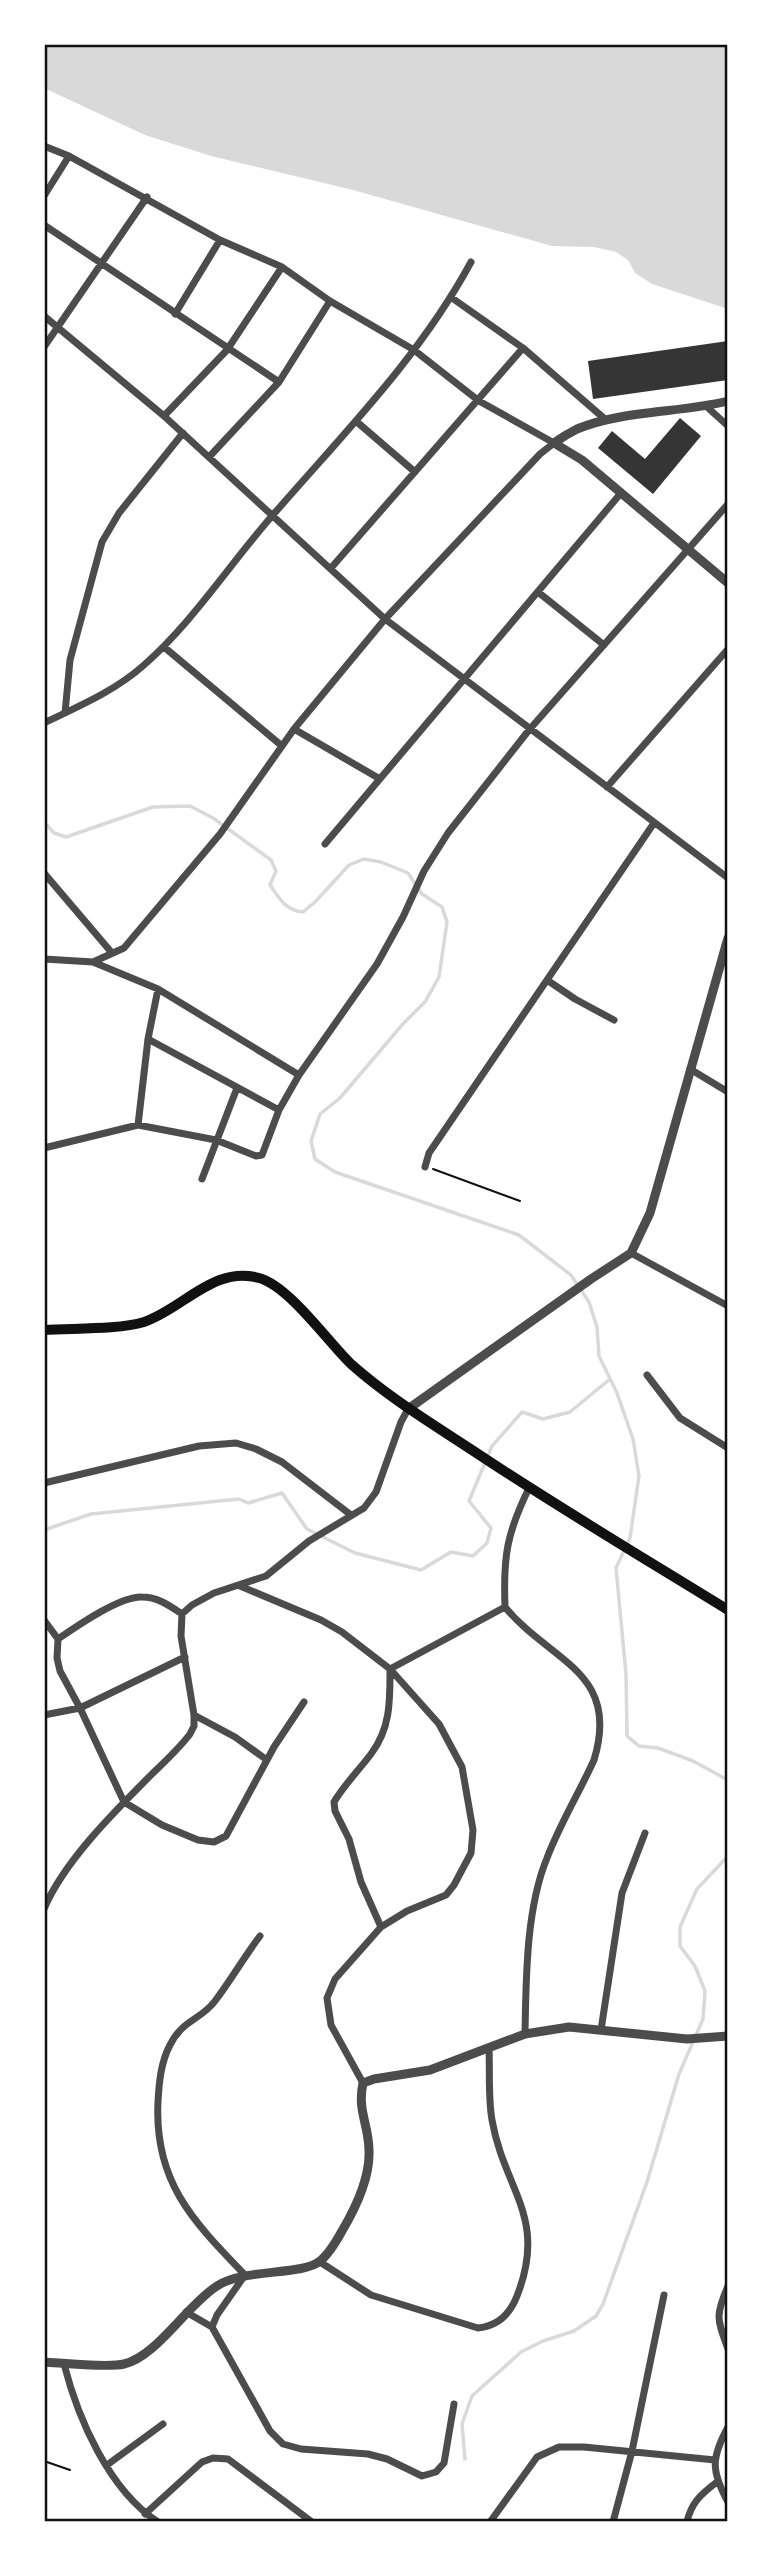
<svg xmlns="http://www.w3.org/2000/svg" width="772" height="2566" font-family="'Source Sans 3',sans-serif">
<rect width="100%" height="100%" fill="#fff"/>
<path fill="#d9d9d9" d="M 44,44 L 728,44 L 728,309 L 652,284 L 635,273 L 628,260 L 616,252 L 594,247 L 552,246 L 353,190 L 211,156 L 145,135 L 44,88 Z"/>
<g fill="none" stroke-linecap="round" stroke-linejoin="round">
<path stroke="#d9d9d9" stroke-width="3.5" d="M 44,822 L 54,833 L 66,837 L 153,807 L 190,806 L 213,818 L 271,860 L 276,871 L 270,885 C 280,899 285,910 303,912 L 315,902 L 349,865 L 364,859 L 381,862 L 408,873 L 422,894 L 442,907 L 447,922 L 439,977 L 425,1002 L 402,1025 L 340,1098 L 320,1114 L 311,1141 L 315,1159 L 335,1172 L 519,1235 L 571,1275 L 589,1302 L 597,1327 L 599,1356 L 617,1393 L 633,1439 L 639,1476 L 630,1538 L 616,1568 L 626,1674 L 627,1736 L 639,1746 L 658,1748 L 693,1761 L 728,1780
M 44,1530 L 91,1514 L 239,1499 L 248,1503 L 282,1493 L 307,1529 L 355,1553 L 421,1570 L 451,1552 L 473,1556 L 487,1543 L 491,1528 L 469,1501 L 492,1446 L 522,1412 L 543,1419 L 570,1412 L 610,1379
M 465,2459 L 462,2424 L 472,2396 L 521,2352 L 543,2341 L 574,2331 L 596,2316 L 603,2304 L 647,2182 L 679,2074 L 703,2019 L 705,1991 L 695,1966 L 680,1946 L 680,1927 L 697,1889 L 728,1856"/>
</g>
<path fill="#353535" d="M 728,341 L 728,380 L 593,399 L 588,361 Z
M 680,418 L 701,436 L 653,494 L 598,448 L 612,431 L 645,459 Z"/>
<g fill="none" stroke-linecap="round" stroke-linejoin="round">
<path stroke="#111" stroke-width="2" d="M 433,1169 L 520,1201
M 44,2461 L 70,2470"/>
<path stroke="#4c4c4c" stroke-width="7" d="M 44,146 L 69,156 L 220,240 L 282,267 L 330,301 L 414,350 L 479,401 L 554,443 L 540,454 L 385,619 L 294,729 L 220,834 L 124,948 L 93,962
M 44,196 L 69,156
M 44,225 L 279,382
M 452,298 L 523,348 L 606,420
M 175,314 L 220,240
M 44,316 L 164,416 L 385,619 L 728,878
M 44,347 L 147,197
M 707,407 L 728,426
M 164,416 L 227,350 L 282,267
M 357,422 L 415,472
M 209,457 L 279,382 L 330,301
M 331,568 L 523,348
M 538,592 L 604,645
M 164,647 L 282,746
M 65,713 L 70,660 L 102,542 L 119,513 L 183,433
M 44,723 C 79,706 115,691 144,665 C 192,623 230,564 272,516 C 343,434 419,358 471,262
M 294,729 L 380,779
M 607,787 L 728,649
M 325,844 L 621,493
M 44,873 L 112,953
M 44,959 L 93,962 L 158,989 L 299,1075
M 547,980 L 575,999 L 614,1020
M 148,1039 L 279,1110
M 690,1069 L 728,1092
M 138,1125 L 148,1039 L 158,989
M 44,1148 L 138,1125 L 216,1140 L 256,1156 L 262,1155 L 279,1110 L 299,1075 L 377,964 L 403,917 L 424,871 L 448,833 L 529,730 L 728,504
M 425,1167 L 429,1153 L 654,823
M 202,1179 L 237,1088
M 631,1253 L 728,1306
M 647,1375 L 680,1418 L 728,1448
M 44,1483 L 199,1446 L 236,1443 L 256,1449 L 282,1462 L 351,1515
M 240,1586 L 321,1620 L 342,1632 L 390,1669 L 439,1724 L 462,1767 L 473,1830 L 471,1853 L 454,1885 L 446,1895 L 407,1911 L 381,1927 L 335,1979 L 327,1998 L 331,2025 L 363,2083
M 182,1614 C 170,1606 158,1597 142,1597 C 120,1596 77,1626 58,1639 L 57,1658 L 60,1671 L 80,1708 L 124,1802 L 162,1825 L 198,1840 L 214,1842 L 226,1836 L 274,1747 L 304,1702
M 44,1620 L 58,1639
M 44,1715 L 80,1708 L 185,1657
M 194,1715 L 235,1737 L 267,1760
M 44,1909 C 63,1863 113,1813 148,1778 C 162,1764 178,1750 190,1734 L 194,1726 L 194,1715 L 181,1636 L 182,1614 L 192,1605 L 214,1593 L 266,1576 L 309,1541 L 364,1508 L 376,1492 L 401,1422 L 408,1409
M 381,1927 L 361,1882 L 349,1839 L 335,1811 L 334,1802 C 344,1785 359,1770 371,1754 C 391,1728 390,1699 390,1669 L 505,1607
M 260,1936 C 244,1957 231,1980 215,2001 C 201,2020 182,2020 170,2045 C 161,2062 159,2082 158,2102 C 154,2182 193,2221 245,2275 L 217,2315 L 212,2327 L 270,2431 L 283,2444 L 301,2449 L 368,2454 L 387,2459 L 422,2476 L 436,2472 L 444,2463 L 454,2404
M 601,2030 L 622,1893 L 645,1833
M 525,2034 C 526,1979 526,1909 547,1858 C 560,1824 579,1793 594,1760 C 621,1671 550,1662 505,1607 C 503,1556 507,1533 529,1488
M 320,2262 L 371,2295 L 478,2328 C 498,2326 510,2314 517,2296 C 548,2217 504,2190 492,2120 C 488,2097 490,2072 489,2049
M 728,2286 C 715,2316 717,2319 728,2349
M 186,2312 L 212,2327
M 64,2364 C 78,2419 109,2490 158,2522
M 728,2427 C 711,2458 711,2471 728,2502
M 107,2465 L 163,2424
M 145,2514 L 202,2462 L 213,2458 L 228,2459 L 312,2522
M 490,2522 L 537,2457 L 559,2447 L 584,2447 L 715,2460
M 613,2522 L 632,2451 L 664,2295
M 687,2522 C 691,2503 701,2494 717,2482"/>
<path stroke="#4c4c4c" stroke-width="9" d="M 728,401 C 680,413 623,410 577,429 C 569,433 561,438 554,443 L 582,460 L 728,583
M 408,1409 L 591,1279 L 631,1253 L 650,1213 L 728,938
M 44,2362 C 62,2363 107,2368 124,2364 C 156,2357 187,2305 217,2286 C 244,2268 302,2276 320,2261 C 328,2255 337,2240 342,2231 C 355,2209 370,2177 369,2151 C 369,2125 357,2111 363,2083 L 374,2079 L 430,2070 L 525,2034 L 569,2027 L 687,2039 L 728,2036"/>
<path stroke="#111" stroke-width="10" d="M 44,1330 C 73,1328 118,1330 144,1322 C 183,1309 214,1265 259,1278 C 289,1286 328,1342 351,1364 C 388,1397 431,1423 472,1450 C 556,1506 642,1557 728,1610"/>
</g>
<rect width="772" height="2566" fill="none" stroke="#ffffff" stroke-width="91"/>
<rect x="46" y="46" width="680" height="2474" fill="none" stroke="#111" stroke-width="2.5"/>
</svg>
